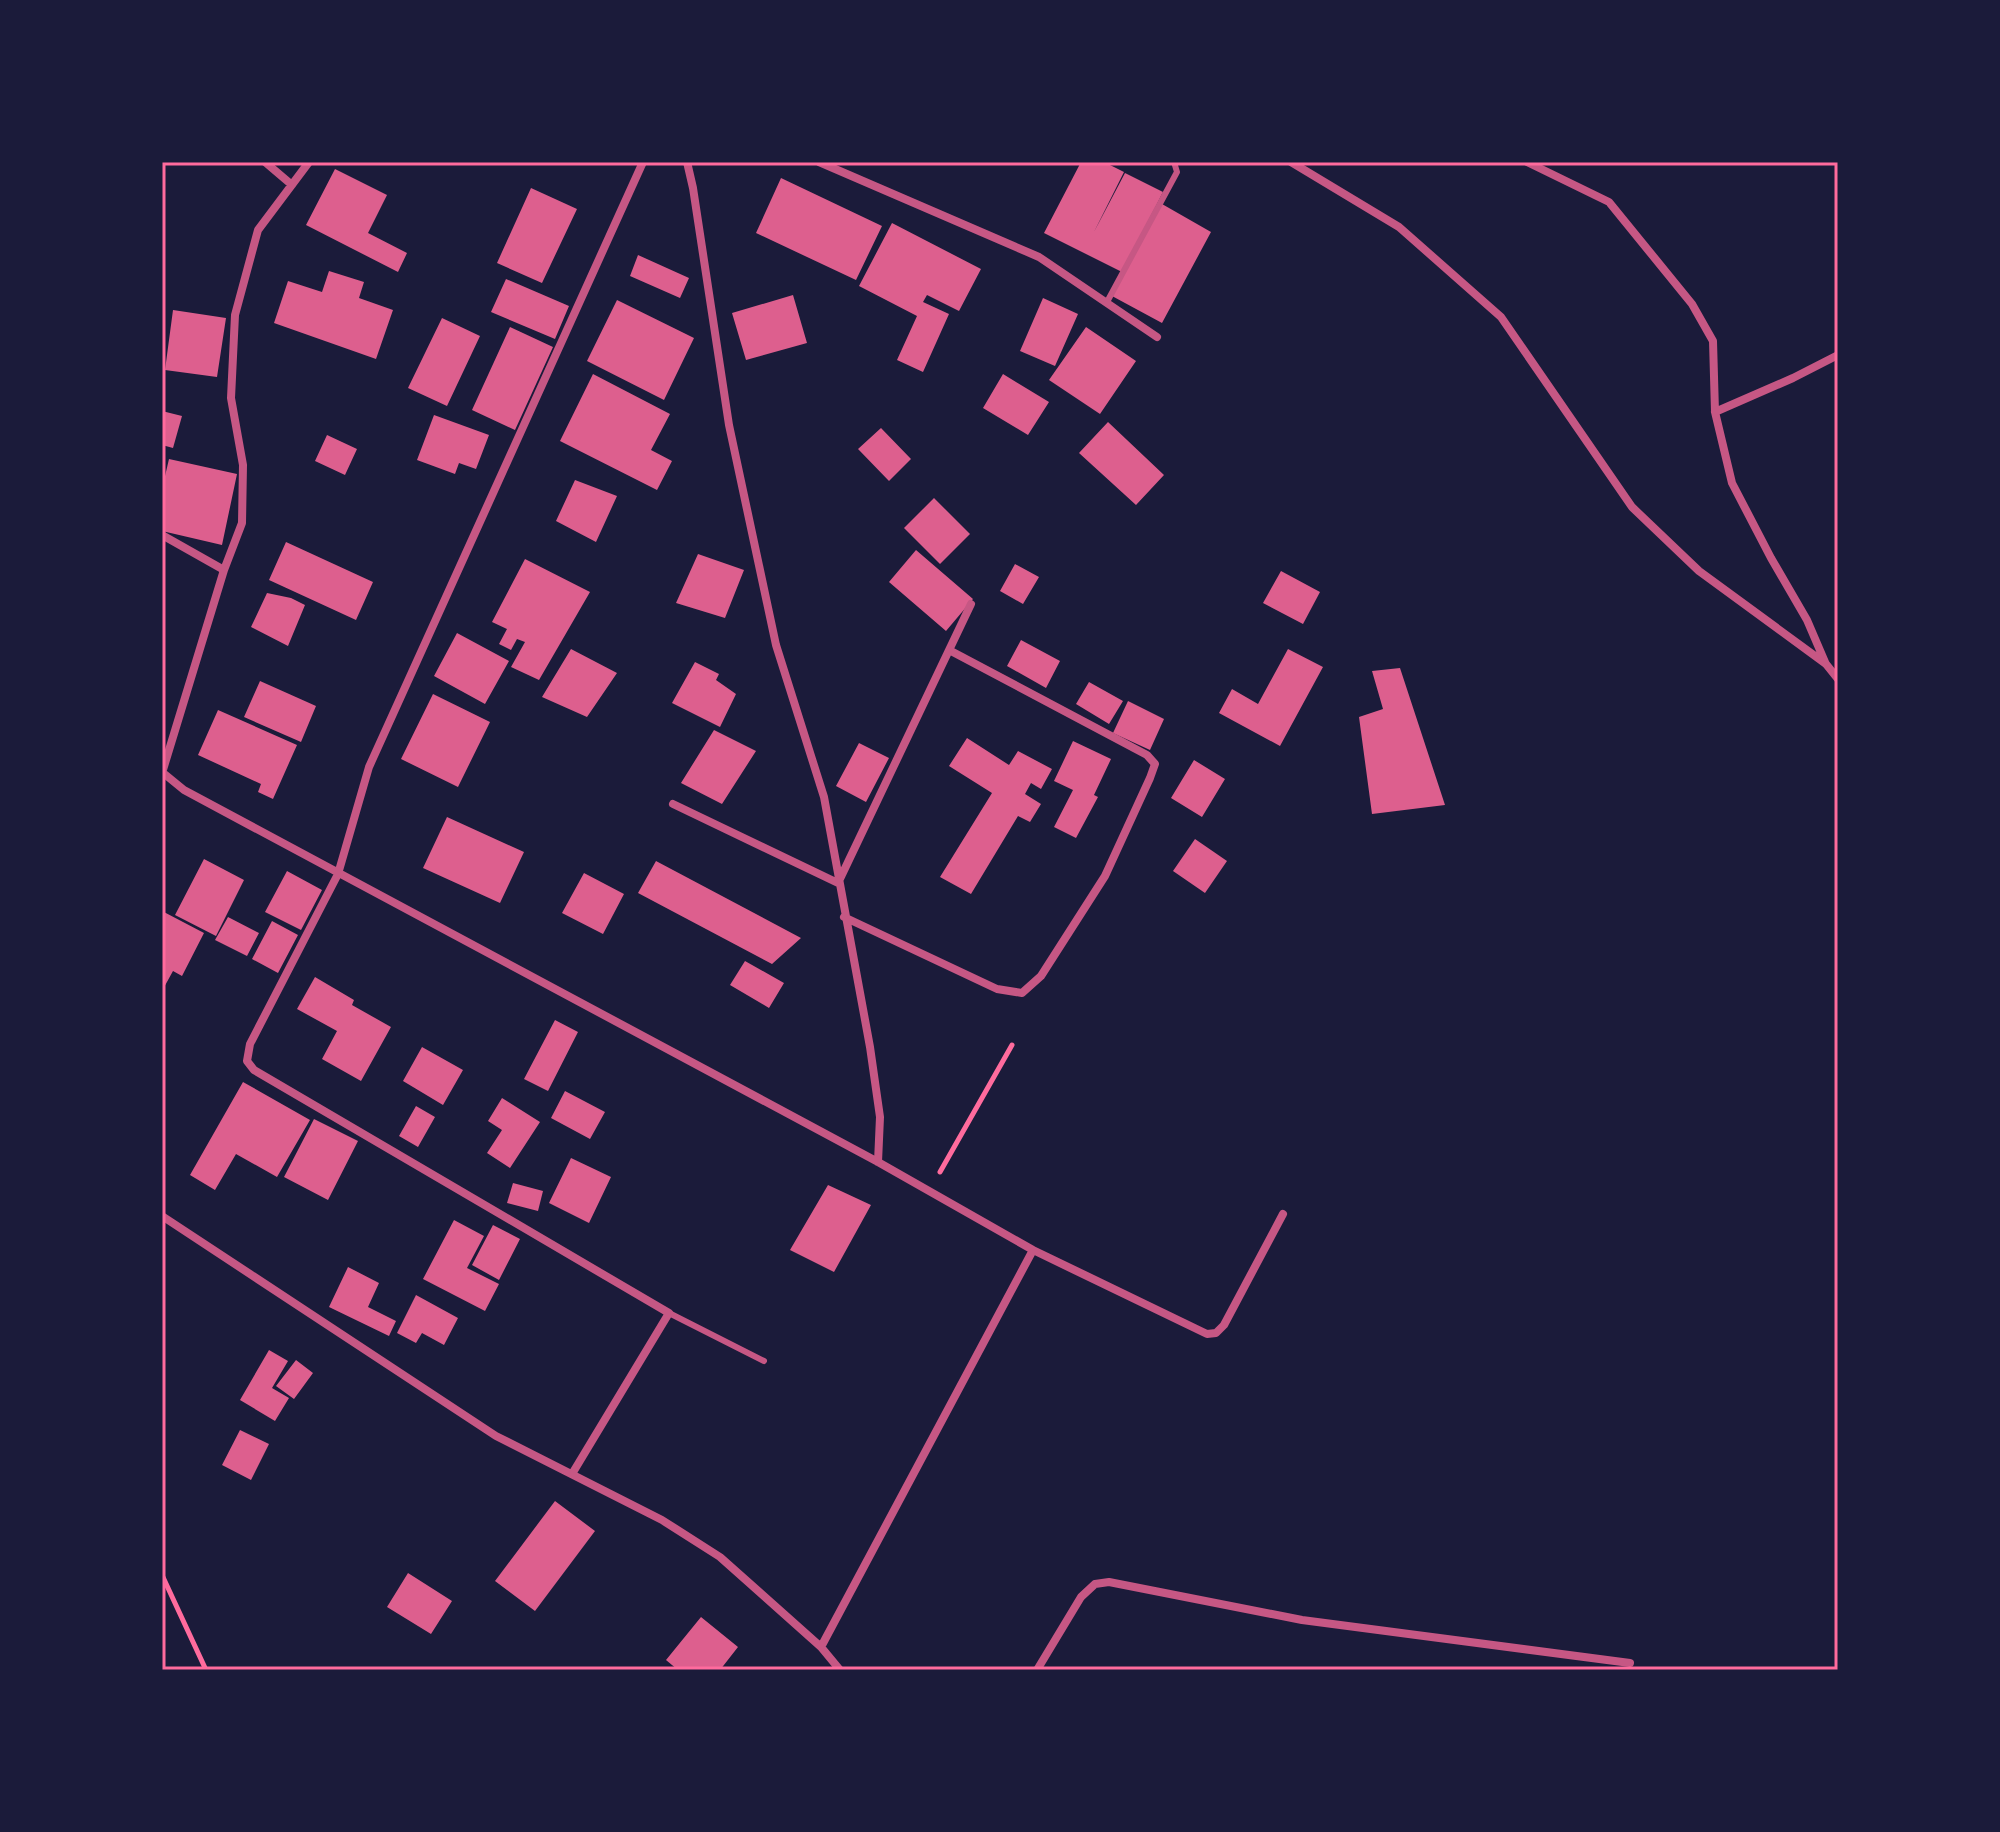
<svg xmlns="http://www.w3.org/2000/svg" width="2000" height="1832" font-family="Quicksand,sans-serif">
<rect width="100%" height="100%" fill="#1b1b3a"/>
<path fill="#dd5f8e" d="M 1081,162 L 1104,162 L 1124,172 L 1094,232 L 1125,173 L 1163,192 L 1122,272 L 1044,233 Z
M 335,169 L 387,195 L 368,233 L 407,253 L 398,272 L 306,225 Z
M 781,178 L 882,226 L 856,280 L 756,233 Z
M 531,188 L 577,209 L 542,283 L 497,263 Z
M 1162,204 L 1211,232 L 1162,323 L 1112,296 Z
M 892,223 L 981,269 L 959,311 L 927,295 L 923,302 L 949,314 L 923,372 L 897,360 L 917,316 L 859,286 Z
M 638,255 L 689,278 L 680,298 L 630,276 Z
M 329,271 L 364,282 L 359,298 L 393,310 L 376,359 L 274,323 L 288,281 L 322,292 Z
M 506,279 L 569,306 L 555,339 L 491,312 Z
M 793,295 L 807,343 L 746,360 L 732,313 Z
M 1043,298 L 1078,314 L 1055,366 L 1020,351 Z
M 617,300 L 694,338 L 664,400 L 587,361 Z
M 173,310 L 226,318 L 217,377 L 165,370 Z
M 442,318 L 480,336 L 447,406 L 408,388 Z
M 510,327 L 553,347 L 515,430 L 472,410 Z
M 1086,327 L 1136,361 L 1100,414 L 1049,380 Z
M 593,374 L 670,414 L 651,450 L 672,461 L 657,490 L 560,441 Z
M 1003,374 L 1049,402 L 1028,435 L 983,408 Z
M 162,411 L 182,416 L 173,448 L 162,445 Z
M 434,415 L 489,435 L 476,469 L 459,463 L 455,474 L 417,460 Z
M 1108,422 L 1164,475 L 1136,505 L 1079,453 Z
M 881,428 L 911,459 L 889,481 L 858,449 Z
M 327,435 L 357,449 L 345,475 L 315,461 Z
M 169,459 L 237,474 L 222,545 L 162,531 L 162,489 Z
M 575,480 L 617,496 L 596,542 L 556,521 Z
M 934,498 L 970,534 L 940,564 L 904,528 Z
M 286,542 L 373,582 L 356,620 L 269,580 Z
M 916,550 L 973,599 L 946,631 L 889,582 Z
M 698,554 L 744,570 L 725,618 L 676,603 Z
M 525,559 L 590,592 L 539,680 L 511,667 L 525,642 L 517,639 L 511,650 L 499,644 L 507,629 L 492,622 Z
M 1015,564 L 1039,577 L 1023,604 L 1000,591 Z
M 1281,571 L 1320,592 L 1303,624 L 1263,603 Z
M 267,593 L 291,598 L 305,605 L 288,646 L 251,627 Z
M 457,633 L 509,661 L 485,704 L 434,676 Z
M 1021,640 L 1060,661 L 1046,688 L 1007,666 Z
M 571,649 L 617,673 L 587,717 L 542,697 Z
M 1288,649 L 1323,667 L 1280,746 L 1219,713 L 1232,689 L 1258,704 Z
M 695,662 L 719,674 L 716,680 L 736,694 L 720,727 L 672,703 Z
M 1400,668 L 1445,805 L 1372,814 L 1359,717 L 1383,709 L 1372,671 Z
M 260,681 L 316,706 L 301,742 L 244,717 Z
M 1089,682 L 1123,701 L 1109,724 L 1076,704 Z
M 433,694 L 490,722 L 458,787 L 401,759 Z
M 1128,701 L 1164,719 L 1150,750 L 1113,733 Z
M 218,710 L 297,745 L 273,799 L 258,792 L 261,784 L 198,755 Z
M 714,730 L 756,751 L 722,804 L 681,783 Z
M 967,738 L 1009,765 L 1018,751 L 1052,769 L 1041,789 L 1031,783 L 1025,794 L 1041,804 L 1030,822 L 1018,816 L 971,894 L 940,877 L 992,793 L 949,766 Z
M 1073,741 L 1111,759 L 1094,795 L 1098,797 L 1076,838 L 1054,827 L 1073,790 L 1054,781 Z
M 859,743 L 889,758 L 866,802 L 836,786 Z
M 1194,760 L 1225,779 L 1202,817 L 1171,798 Z
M 447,817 L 524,852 L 500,903 L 423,868 Z
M 1195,839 L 1227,861 L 1205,893 L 1173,871 Z
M 204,859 L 244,880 L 216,936 L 175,915 Z
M 656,861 L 801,938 L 772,964 L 638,893 Z
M 287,871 L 322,890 L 301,930 L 265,912 Z
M 584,873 L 624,894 L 603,934 L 562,913 Z
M 162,911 L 204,933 L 182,976 L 173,971 L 162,991 Z
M 228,917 L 259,933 L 247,956 L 215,940 Z
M 272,921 L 298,935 L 278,973 L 252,959 Z
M 745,961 L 784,983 L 769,1008 L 730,985 Z
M 315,977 L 354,1000 L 352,1005 L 391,1027 L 361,1081 L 322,1059 L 337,1031 L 297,1009 Z
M 555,1020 L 578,1032 L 548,1091 L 524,1079 Z
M 422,1047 L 463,1070 L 443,1105 L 403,1081 Z
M 243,1082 L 310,1120 L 277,1177 L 236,1154 L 215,1190 L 190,1175 Z
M 565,1091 L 605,1112 L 590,1139 L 551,1118 Z
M 502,1098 L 540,1122 L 510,1168 L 487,1153 L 502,1130 L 488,1121 Z
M 416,1106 L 435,1117 L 418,1147 L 399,1136 Z
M 314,1119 L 358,1141 L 328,1200 L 284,1177 Z
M 571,1158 L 611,1177 L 589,1223 L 549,1203 Z
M 513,1183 L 543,1191 L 538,1211 L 507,1203 Z
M 828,1185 L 871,1205 L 834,1272 L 790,1250 Z
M 454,1220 L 484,1236 L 467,1268 L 499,1284 L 485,1311 L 423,1279 Z
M 493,1225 L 520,1239 L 499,1280 L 472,1265 Z
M 348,1267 L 379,1283 L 368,1307 L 396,1321 L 389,1336 L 329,1307 Z
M 416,1295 L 458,1318 L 444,1345 L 422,1333 L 416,1343 L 397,1333 Z
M 269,1350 L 288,1361 L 272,1388 L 289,1398 L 275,1421 L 240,1400 Z
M 296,1360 L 313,1373 L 294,1399 L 276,1386 Z
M 240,1430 L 269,1444 L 251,1480 L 222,1465 Z
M 555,1501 L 595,1531 L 535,1611 L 495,1581 Z
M 408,1573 L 452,1601 L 431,1634 L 387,1607 Z
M 701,1617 L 738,1647 L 720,1670 L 678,1670 L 666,1660 Z"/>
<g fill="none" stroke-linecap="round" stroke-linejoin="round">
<path stroke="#ff6b9d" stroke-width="5" d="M 940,1172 L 1012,1045
M 162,1575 L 206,1670"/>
<path stroke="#c65784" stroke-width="6" d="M 1107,302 L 1177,172 L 1174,162
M 669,1313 L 764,1361"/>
<path stroke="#c65784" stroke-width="8" d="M 265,162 L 292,185
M 687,162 L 693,188 L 729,425 L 776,645 L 824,797 L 870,1047 L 880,1117 L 878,1162
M 819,162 L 1039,257 L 1157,337
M 1291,162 L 1399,227 L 1501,317 L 1632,507 L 1699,571 L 1826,664 L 1838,679
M 1527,162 L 1609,202 L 1692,304 L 1713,341 L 1715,412 L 1732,483 L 1771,558 L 1807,620 L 1825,662
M 1715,412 L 1793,378 L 1838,355
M 162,535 L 224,570
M 162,772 L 184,790 L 878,1162 L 1033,1250 L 1207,1334 L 1216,1333 L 1224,1325 L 1283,1214
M 162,773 L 224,570 L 242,523 L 243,465 L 231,398 L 235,315 L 258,230 L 309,162
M 673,804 L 838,883 L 971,604
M 844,917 L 997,989 L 1022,993 L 1041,976 L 1105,876 L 1150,778 L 1155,764 L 1147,755 L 949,650
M 162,1216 L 496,1436 L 662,1520 L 720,1557 L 821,1647 L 840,1670
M 572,1474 L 669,1313 L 254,1070 L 247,1061 L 250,1044 L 338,874 L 369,767 L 643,162
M 821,1647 L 1033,1250
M 1037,1670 L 1081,1597 L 1095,1584 L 1109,1582 L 1302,1620 L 1630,1663"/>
</g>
<rect width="2000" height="1832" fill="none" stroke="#1b1b3a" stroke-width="328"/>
<rect x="164" y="164" width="1672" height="1504" fill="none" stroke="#ff6b9d" stroke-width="3"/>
</svg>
